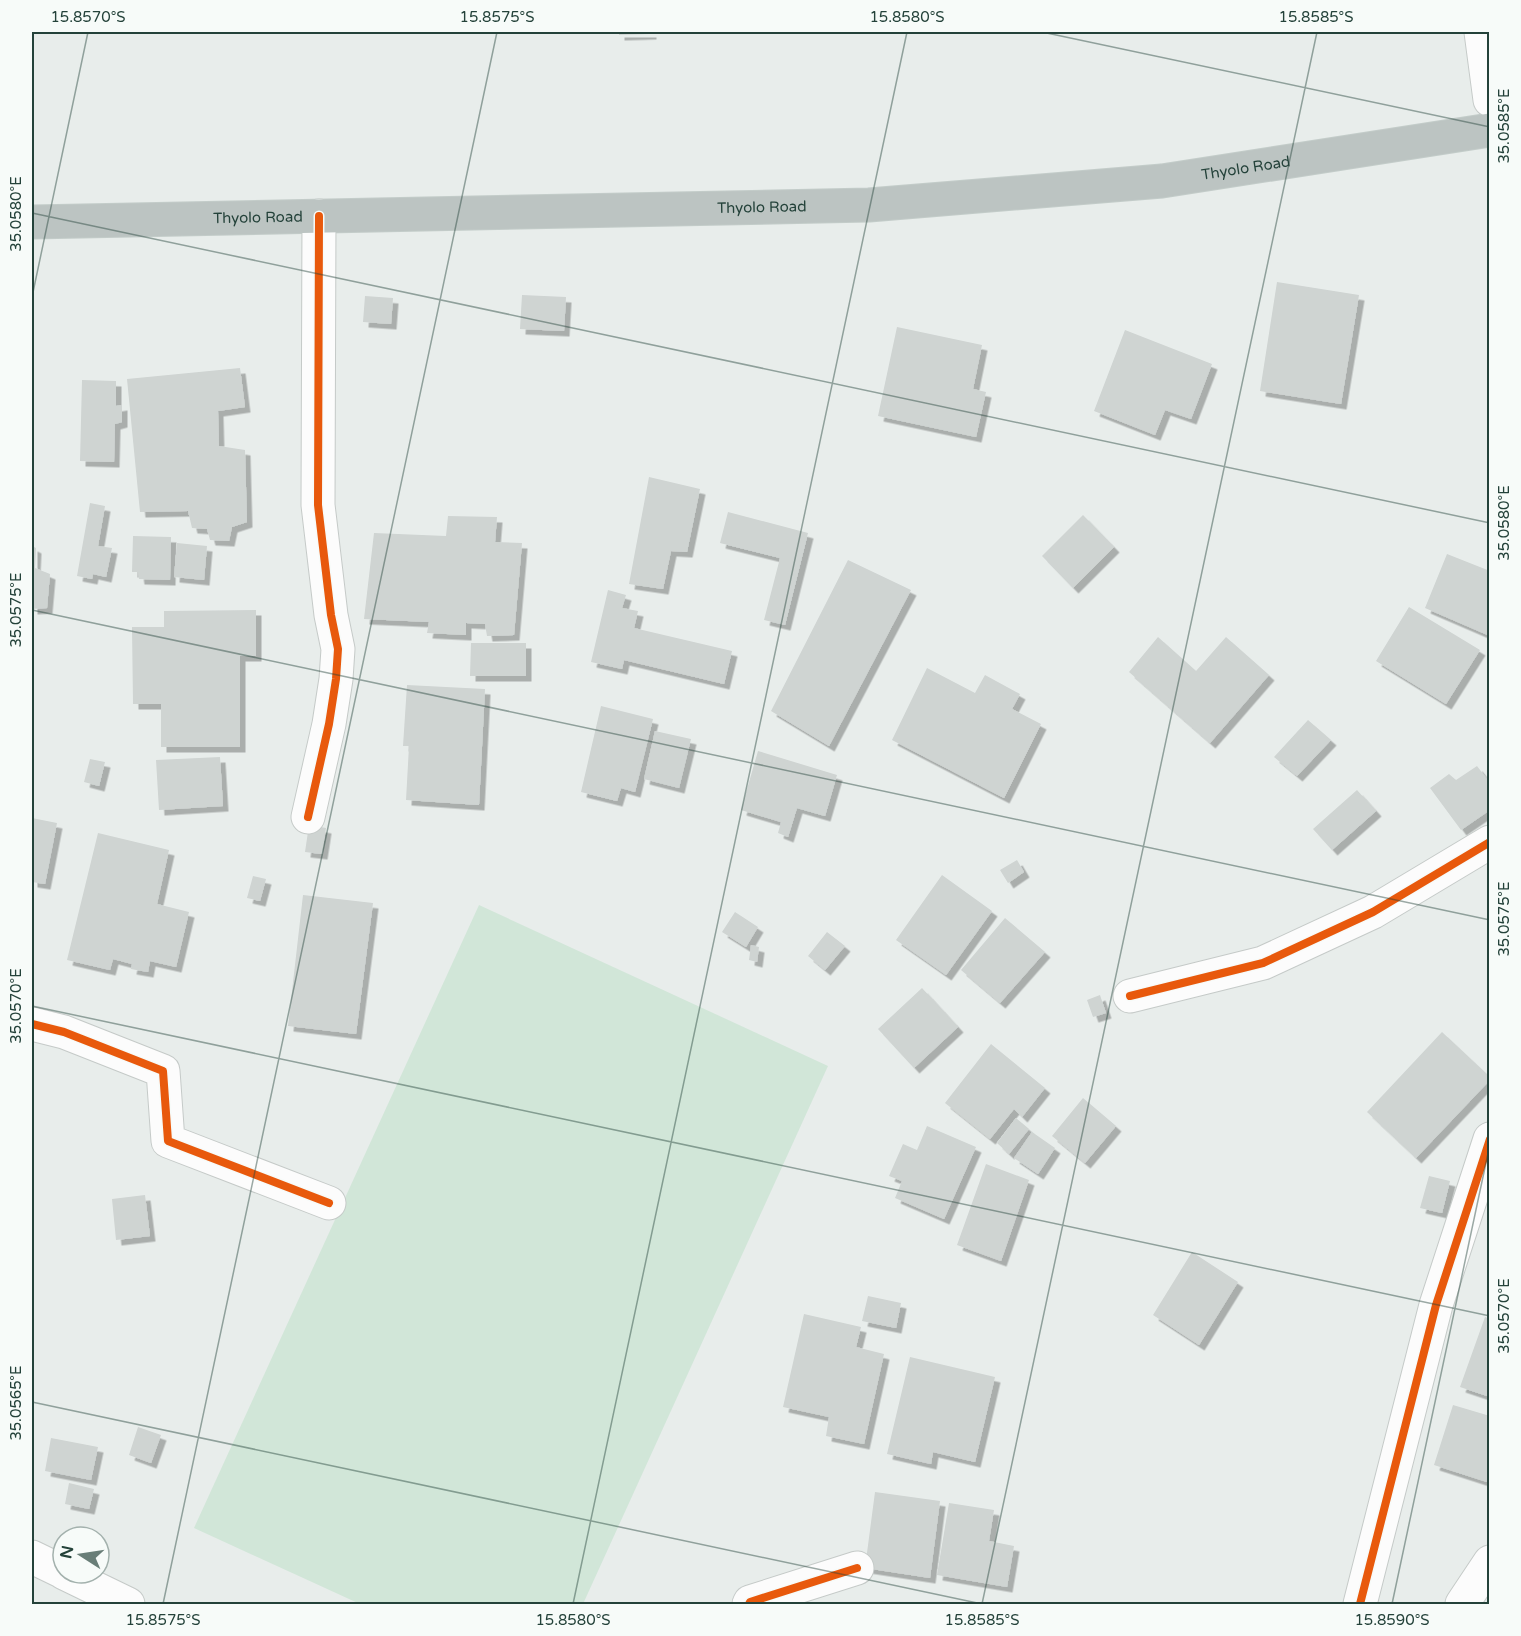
<svg xmlns="http://www.w3.org/2000/svg" width="1521" height="1636" font-family="'Varela Round',sans-serif">
<defs>
<filter id="shadow"><feDropShadow dx="5.5" dy="5.5" stdDeviation="0" flood-color="#0004"/></filter>
</defs>
<rect width="100%" height="100%" fill="#e8edeb"/>
<path fill="#d1e6d8" d="M 479,905 L 828,1066 L 583,1604 L 360,1604 L 194,1528 Z"/>
<path fill="#cfd4d2" filter="url(#shadow)" d="M 619,32 L 651,32 L 651,34 L 619,35 Z
M 1277,282 L 1359,295 L 1341,404 L 1260,391 Z
M 522,295 L 566,297 L 564,331 L 520,329 Z
M 365,296 L 393,298 L 391,324 L 363,322 Z
M 897,327 L 982,345 L 973,389 L 986,392 L 976,437 L 878,416 Z
M 1125,330 L 1212,364 L 1191,419 L 1165,410 L 1155,435 L 1094,411 Z
M 240,368 L 245,407 L 218,411 L 219,446 L 245,450 L 247,522 L 232,527 L 229,541 L 210,540 L 207,529 L 192,528 L 188,511 L 140,512 L 127,379 Z
M 82,380 L 116,381 L 116,406 L 122,405 L 122,422 L 115,424 L 114,462 L 80,461 Z
M 649,477 L 700,489 L 687,552 L 671,551 L 663,589 L 629,584 Z
M 90,503 L 105,506 L 98,546 L 112,548 L 106,577 L 93,574 L 92,579 L 77,576 Z
M 728,512 L 808,533 L 785,625 L 764,620 L 780,558 L 720,543 Z
M 1083,515 L 1114,547 L 1073,588 L 1042,556 Z
M 448,516 L 497,517 L 495,542 L 522,543 L 514,635 L 487,636 L 485,624 L 466,623 L 466,635 L 427,633 L 429,622 L 364,619 L 374,533 L 446,536 Z
M 133,536 L 171,537 L 170,580 L 139,579 L 138,572 L 132,572 Z
M 177,543 L 207,546 L 204,580 L 174,577 Z
M 32,546 L 36,548 L 35,568 L 50,574 L 47,608 L 32,609 Z
M 1447,554 L 1490,571 L 1490,636 L 1425,608 Z
M 848,560 L 911,590 L 829,746 L 771,711 Z
M 608,590 L 626,595 L 622,608 L 638,611 L 634,628 L 732,651 L 724,684 L 624,660 L 622,669 L 591,662 Z
M 1409,607 L 1480,650 L 1446,704 L 1376,661 Z
M 256,610 L 256,656 L 240,656 L 240,747 L 161,747 L 161,704 L 133,704 L 132,627 L 164,627 L 164,611 Z
M 1158,637 L 1196,671 L 1226,637 L 1269,675 L 1210,743 L 1129,672 Z
M 471,643 L 526,643 L 526,676 L 470,676 Z
M 927,668 L 975,693 L 985,675 L 1020,694 L 1012,709 L 1041,724 L 1004,798 L 892,740 Z
M 407,685 L 485,689 L 479,805 L 406,800 L 409,746 L 403,746 Z
M 601,706 L 653,719 L 635,792 L 621,788 L 617,801 L 581,792 Z
M 1308,720 L 1331,740 L 1297,776 L 1274,757 Z
M 655,731 L 691,739 L 679,788 L 644,779 Z
M 758,751 L 837,775 L 825,816 L 797,808 L 788,837 L 778,833 L 781,822 L 741,810 Z
M 220,757 L 223,806 L 159,810 L 156,760 Z
M 90,759 L 105,762 L 99,786 L 84,782 Z
M 1477,766 L 1490,783 L 1490,810 L 1461,830 L 1430,788 L 1449,774 L 1456,780 Z
M 1357,790 L 1376,811 L 1332,850 L 1313,829 Z
M 32,818 L 57,823 L 45,884 L 32,882 Z
M 309,825 L 326,828 L 322,854 L 305,852 Z
M 98,833 L 169,850 L 157,904 L 189,912 L 176,967 L 150,961 L 148,972 L 131,969 L 132,964 L 113,959 L 110,970 L 67,960 Z
M 1017,860 L 1024,872 L 1008,883 L 1000,870 Z
M 942,875 L 992,911 L 946,975 L 896,940 Z
M 253,876 L 266,879 L 260,901 L 247,898 Z
M 303,895 L 373,903 L 356,1034 L 288,1026 Z
M 735,912 L 758,927 L 746,947 L 722,932 Z
M 1005,918 L 1045,952 L 1000,1003 L 961,970 Z
M 827,932 L 845,946 L 825,970 L 808,956 Z
M 751,945 L 759,947 L 757,962 L 749,960 Z
M 922,988 L 958,1027 L 914,1068 L 878,1029 Z
M 1100,995 L 1106,1013 L 1093,1017 L 1087,1000 Z
M 1442,1032 L 1490,1077 L 1490,1080 L 1416,1158 L 1367,1112 Z
M 991,1044 L 1045,1088 L 1022,1117 L 1014,1109 L 990,1139 L 945,1103 Z
M 1083,1098 L 1116,1126 L 1085,1163 L 1052,1136 Z
M 1016,1118 L 1029,1129 L 1009,1154 L 997,1143 Z
M 927,1126 L 976,1147 L 944,1219 L 895,1198 L 902,1181 L 889,1176 L 903,1144 L 917,1150 Z
M 1032,1132 L 1055,1148 L 1038,1174 L 1014,1158 Z
M 986,1164 L 1029,1180 L 1001,1261 L 957,1245 Z
M 1429,1176 L 1450,1181 L 1442,1213 L 1420,1208 Z
M 145,1195 L 150,1236 L 116,1240 L 112,1199 Z
M 1192,1252 L 1238,1282 L 1199,1345 L 1153,1315 Z
M 868,1296 L 901,1303 L 896,1328 L 862,1321 Z
M 804,1314 L 861,1327 L 856,1347 L 884,1354 L 864,1444 L 826,1436 L 829,1417 L 783,1407 Z
M 1485,1317 L 1490,1319 L 1490,1397 L 1460,1387 Z
M 910,1357 L 995,1377 L 975,1462 L 933,1452 L 931,1464 L 887,1454 Z
M 1453,1405 L 1490,1416 L 1490,1483 L 1434,1465 Z
M 138,1427 L 161,1435 L 151,1463 L 129,1455 Z
M 51,1438 L 98,1447 L 91,1480 L 45,1471 Z
M 69,1483 L 94,1489 L 89,1509 L 65,1504 Z
M 875,1492 L 940,1501 L 930,1578 L 865,1568 Z
M 949,1503 L 994,1510 L 989,1541 L 1014,1546 L 1007,1587 L 937,1575 Z"/>
<g fill="none" stroke-linecap="round" stroke-linejoin="round">
<defs>
<path id="minor" d="M 1481,32 L 1490,100
M 308,817 L 329,724 L 336,679 L 338,649 L 331,615 L 318,505 L 319,216
M 1130,996 L 1263,963 L 1373,912 L 1490,842
M 32,1024 L 64,1032 L 163,1071 L 168,1141 L 329,1203
M 32,1557 L 63,1572
M 64,1573 L 128,1604
M 749,1604 L 750,1602 L 857,1568
M 1360,1604 L 1436,1305 L 1490,1139
M 1462,1604 L 1490,1562"/>
<g id="highway">
<path id="s1" d="M 32,222 L 869,205 L 1162,181 L 1490,130"/>
</g>
</defs>
<use href="#minor" stroke="#c5cac8" stroke-width="35"/>
<use href="#highway" stroke="#c3ccc9" stroke-width="35"/>
<use href="#minor" stroke="#fcfcfc" stroke-width="33"/>
<use href="#highway" stroke="#bcc4c2" stroke-width="33"/>
<defs>
<path id="cycleway" d="M 308,817 L 329,724 L 336,679 L 338,649 L 331,615 L 318,505 L 319,216
M 1130,996 L 1263,963 L 1373,912 L 1490,842
M 32,1024 L 64,1032 L 163,1071 L 168,1141 L 329,1203
M 749,1604 L 750,1602 L 857,1568
M 1360,1604 L 1436,1305 L 1490,1139"/>
</defs>
<use href="#cycleway" stroke="#f7fbf9" stroke-width="11"/>
<use href="#cycleway" stroke="#e8590c" stroke-width="8"/>
</g>
<path fill="none" stroke="#24423a" stroke-width="1.5" stroke-opacity="0.45" d="M 1042,32 L 1490,127M 32,213 L 1490,523M 32,297 L 88,32M 32,610 L 1490,920M 32,1006 L 1490,1316M 32,1402 L 982,1604M 163,1604 L 497,32M 573,1604 L 907,32M 982,1604 L 1317,32M 1392,1604 L 1490,1144"/>
<g text-anchor="middle" stroke-width="4.5" stroke-linejoin="round" paint-order="stroke">
<g font-size="15" fill="#24423a" stroke="#f7fbf9">
<text dy="5" stroke="none"><textPath href="#s1" startOffset="1216">Thyolo Road</textPath></text>
<text dy="5" stroke="none"><textPath href="#s1" startOffset="730">Thyolo Road</textPath></text>
<text dy="5" stroke="none"><textPath href="#s1" startOffset="226">Thyolo Road</textPath></text>
</g>
</g>
<rect width="1521" height="1636" fill="none" stroke="#f7fbf9" stroke-width="66"/>
<g transform="translate(81 1555) rotate(282)"><circle r="28" fill="#f7fbf9" stroke="#a3b1ad" stroke-width="1.5"/>
<path d="M0-4.5L10 22L0 15L-10 22Z" fill="#697e78"/>
<text y="-9" font-size="16" font-weight="bold" text-anchor="middle" fill="#24423a">N</text>
</g>
<rect x="33" y="33" width="1455" height="1570" fill="none" stroke="#24423a" stroke-width="2"/>
<g font-size="15" text-anchor="middle" fill="#24423a">
<text x="88" y="22">15.8570°S</text>
<text x="497" y="22">15.8575°S</text>
<text x="907" y="22">15.8580°S</text>
<text x="1316" y="22">15.8585°S</text>
<text transform="translate(1504 126) rotate(-90)" y="5">35.0585°E</text>
<text transform="translate(16 214) rotate(-90)" y="5">35.0580°E</text>
<text transform="translate(1504 523) rotate(-90)" y="5">35.0580°E</text>
<text transform="translate(16 610) rotate(-90)" y="5">35.0575°E</text>
<text transform="translate(1504 919) rotate(-90)" y="5">35.0575°E</text>
<text transform="translate(16 1006) rotate(-90)" y="5">35.0570°E</text>
<text transform="translate(1504 1316) rotate(-90)" y="5">35.0570°E</text>
<text transform="translate(16 1403) rotate(-90)" y="5">35.0565°E</text>
<text x="163" y="1625">15.8575°S</text>
<text x="573" y="1625">15.8580°S</text>
<text x="982" y="1625">15.8585°S</text>
<text x="1392" y="1625">15.8590°S</text>
</g>
</svg>
